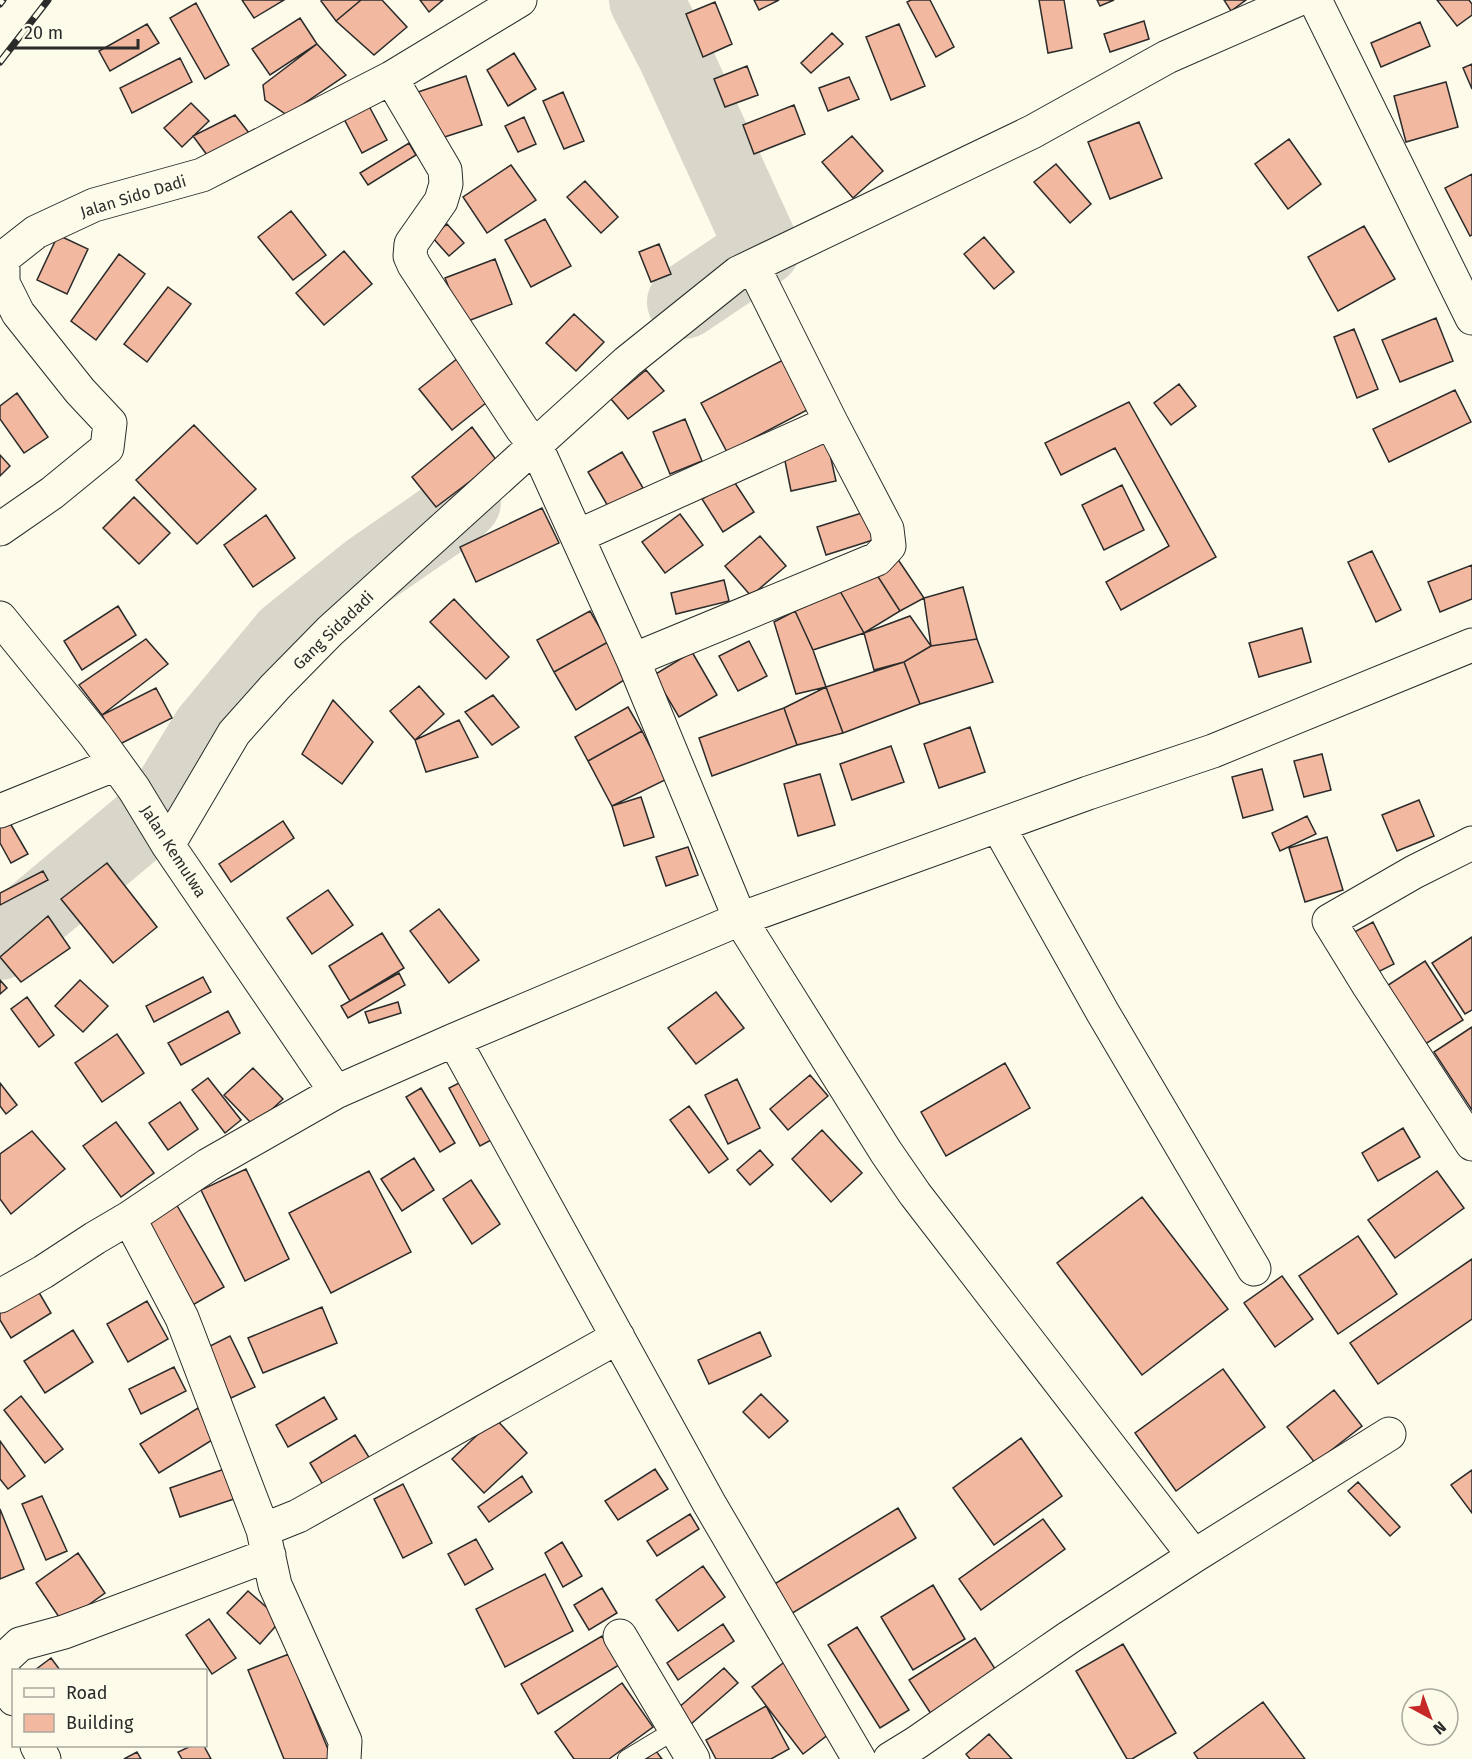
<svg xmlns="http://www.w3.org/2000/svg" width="1472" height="1759" font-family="'Fira Sans',sans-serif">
<rect width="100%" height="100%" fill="#fdfbea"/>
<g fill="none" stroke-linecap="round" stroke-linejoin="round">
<path stroke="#d8d7c9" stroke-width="74" d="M 646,0 L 674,54 L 763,249 L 684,302
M 0,943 L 161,808 L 208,731 L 287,636 L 368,571 L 455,511 L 464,502"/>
</g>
<path fill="#f2b8a0" stroke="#2b2b2b" stroke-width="1.5" d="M 242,0 L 284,0 L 254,18 Z
M 322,0 L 361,0 L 336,21 L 321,1 Z
M 361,0 L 382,0 L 407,27 L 374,55 L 336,21 Z
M 420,0 L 443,0 L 429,12 Z
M 754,0 L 779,0 L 759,10 Z
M 911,0 L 930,0 L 954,47 L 936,57 L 907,2 Z
M 1039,0 L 1064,0 L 1072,48 L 1048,53 Z
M 1097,0 L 1114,0 L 1100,6 Z
M 1224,0 L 1246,0 L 1231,11 Z
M 1437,0 L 1469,0 L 1472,4 L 1472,15 L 1457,26 Z
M 715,2 L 732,44 L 703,57 L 686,14 Z
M 196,3 L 229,65 L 205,79 L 170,18 Z
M 300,18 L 317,44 L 270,75 L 252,49 Z
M 1144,21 L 1149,39 L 1110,52 L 1104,34 Z
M 1420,22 L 1430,46 L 1381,67 L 1371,43 Z
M 147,24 L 159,43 L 110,71 L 99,51 Z
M 899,24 L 925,86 L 891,100 L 866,37 Z
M 832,33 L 843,44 L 811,73 L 801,63 Z
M 317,44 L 346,75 L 287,115 L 265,100 L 263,85 Z
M 514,53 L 536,89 L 508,106 L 487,70 Z
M 180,58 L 192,82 L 132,113 L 120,88 Z
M 1472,64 L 1472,89 L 1463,68 Z
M 747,66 L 758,95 L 725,107 L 714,79 Z
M 466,76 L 482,125 L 432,141 L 415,93 Z
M 849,77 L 859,99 L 828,111 L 819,88 Z
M 1446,82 L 1458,127 L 1406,142 L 1394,96 Z
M 563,92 L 584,141 L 564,149 L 543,101 Z
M 191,103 L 209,121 L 182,147 L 164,128 Z
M 794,105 L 805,134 L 754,154 L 743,125 Z
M 369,106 L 387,140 L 362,153 L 344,119 Z
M 235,115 L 253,138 L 210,159 L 193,136 Z
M 524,117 L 536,144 L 518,152 L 505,126 Z
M 1139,122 L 1162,178 L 1110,199 L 1088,142 Z
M 852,136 L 883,171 L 853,198 L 822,162 Z
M 1289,139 L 1321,184 L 1288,209 L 1255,164 Z
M 409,143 L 416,155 L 368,185 L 360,173 Z
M 1056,164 L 1091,204 L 1070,223 L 1034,182 Z
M 511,165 L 536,200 L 487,233 L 463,197 Z
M 1472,174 L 1472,235 L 1470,236 L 1445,188 Z
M 585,181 L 618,217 L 601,233 L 567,197 Z
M 291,211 L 326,255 L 293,280 L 258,237 Z
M 545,219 L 571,266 L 531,287 L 505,240 Z
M 447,224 L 464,243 L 449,256 L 432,237 Z
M 1364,226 L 1395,279 L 1338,311 L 1308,257 Z
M 58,235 L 88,249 L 67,294 L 37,280 Z
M 984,237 L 1014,272 L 994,289 L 964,254 Z
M 659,244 L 671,274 L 651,282 L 639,252 Z
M 344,251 L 372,284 L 324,325 L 296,293 Z
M 119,254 L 145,274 L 96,340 L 71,321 Z
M 495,259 L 512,304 L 463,323 L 445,278 Z
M 168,287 L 191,304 L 147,362 L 124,344 Z
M 574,314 L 604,342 L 576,371 L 546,343 Z
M 1436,318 L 1453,361 L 1400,382 L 1382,340 Z
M 1354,329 L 1378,389 L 1357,398 L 1334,337 Z
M 458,358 L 491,399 L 452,430 L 419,389 Z
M 783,360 L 809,409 L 727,452 L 701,403 Z
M 646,370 L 664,391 L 628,419 L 611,399 Z
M 1179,384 L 1196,406 L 1171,425 L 1154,403 Z
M 1455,390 L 1471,422 L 1389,462 L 1373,429 Z
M 17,393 L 48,437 L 24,453 L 0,419 L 0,406 Z
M 1129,402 L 1216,557 L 1121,610 L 1106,582 L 1169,546 L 1115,448 L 1061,475 L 1045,443 Z
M 685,419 L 702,461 L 670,474 L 653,432 Z
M 194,425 L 256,489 L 197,544 L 136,480 Z
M 472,427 L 497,461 L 436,507 L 412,477 Z
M 827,441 L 836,481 L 791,491 L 783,451 Z
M 622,452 L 643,488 L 609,508 L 588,472 Z
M 0,455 L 10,466 L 0,476 Z
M 733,480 L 754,512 L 723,532 L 702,499 Z
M 1122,485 L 1144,530 L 1104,550 L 1082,505 Z
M 134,497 L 170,533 L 139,564 L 103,528 Z
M 542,508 L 559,543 L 476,582 L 460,547 Z
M 865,512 L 873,540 L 826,555 L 817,527 Z
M 680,514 L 703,545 L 665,573 L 642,542 Z
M 266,515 L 295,558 L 253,587 L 224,545 Z
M 760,536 L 786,566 L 751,596 L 725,566 Z
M 1372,551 L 1401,610 L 1376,622 L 1348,562 Z
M 897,558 L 924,598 L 900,611 L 875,572 Z
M 1472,565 L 1472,599 L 1440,612 L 1428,582 Z
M 875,572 L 900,611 L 864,633 L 840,591 Z
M 724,580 L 729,601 L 676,614 L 671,593 Z
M 963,587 L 977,639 L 931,646 L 924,598 Z
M 840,591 L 864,633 L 813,650 L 795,611 Z
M 454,599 L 509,657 L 486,679 L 430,622 Z
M 118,606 L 136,635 L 82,670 L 64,641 Z
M 590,611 L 608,642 L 554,672 L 537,640 Z
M 795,611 L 813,650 L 826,687 L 796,694 L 774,622 Z
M 910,616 L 931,646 L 904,662 L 874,670 L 864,633 Z
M 1302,628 L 1311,662 L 1259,677 L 1249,643 Z
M 146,639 L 168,664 L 102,715 L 79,685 Z
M 977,639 L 993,682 L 920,704 L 904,662 L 931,646 Z
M 749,641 L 767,676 L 738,691 L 719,656 Z
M 608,642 L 629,677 L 576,710 L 554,672 Z
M 692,652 L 717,695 L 679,717 L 654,675 Z
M 904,662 L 920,704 L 843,733 L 826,687 Z
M 419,686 L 444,714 L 415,740 L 390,711 Z
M 826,687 L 843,733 L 797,745 L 784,708 Z
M 156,688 L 172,718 L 118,745 L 102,715 Z
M 493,695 L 519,727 L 492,745 L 465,712 Z
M 333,700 L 373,742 L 342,784 L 302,754 Z
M 628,707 L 642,731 L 588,761 L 575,737 Z
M 784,708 L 797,745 L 712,776 L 699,738 Z
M 459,720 L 478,757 L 426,772 L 415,740 Z
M 970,727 L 985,772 L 939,788 L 924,744 Z
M 642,731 L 667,779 L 612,806 L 588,761 Z
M 891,746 L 904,782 L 852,800 L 840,764 Z
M 1322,754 L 1331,790 L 1304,797 L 1294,761 Z
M 1262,769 L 1273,810 L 1243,818 L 1232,777 Z
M 820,774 L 835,825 L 798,836 L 784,784 Z
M 641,797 L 654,837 L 624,846 L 612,806 Z
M 1419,800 L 1434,836 L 1397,851 L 1382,815 Z
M 1307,816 L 1316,834 L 1280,851 L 1272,833 Z
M 7,818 L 28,854 L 11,863 L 0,843 L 0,822 Z
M 283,821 L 294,838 L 231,882 L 219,864 Z
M 1327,837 L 1343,890 L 1305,902 L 1289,848 Z
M 688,847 L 698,875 L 666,886 L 656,857 Z
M 107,863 L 157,927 L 113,963 L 61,899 Z
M 43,871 L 48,880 L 0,905 L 0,893 Z
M 328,890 L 353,925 L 312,954 L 287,918 Z
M 439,909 L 479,960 L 449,983 L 410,931 Z
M 48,916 L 70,948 L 21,982 L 0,957 Z
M 1373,922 L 1394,964 L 1366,978 L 1345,937 Z
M 382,933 L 404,968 L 350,1001 L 329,966 Z
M 1472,937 L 1472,1010 L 1465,1014 L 1432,963 Z
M 1425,961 L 1463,1020 L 1416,1050 L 1379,991 Z
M 399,973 L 405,985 L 348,1018 L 341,1006 Z
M 203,977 L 211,992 L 154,1022 L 146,1006 Z
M 0,980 L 7,988 L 0,994 Z
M 80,980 L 108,1006 L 83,1032 L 55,1006 Z
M 716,992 L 744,1028 L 696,1064 L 668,1028 Z
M 27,997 L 54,1035 L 39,1047 L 11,1009 Z
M 398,1002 L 401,1013 L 369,1023 L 365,1012 Z
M 228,1011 L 240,1033 L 181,1065 L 168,1043 Z
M 1472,1027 L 1472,1110 L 1434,1052 Z
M 117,1034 L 144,1073 L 102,1102 L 75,1063 Z
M 1005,1063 L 1030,1108 L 946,1156 L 921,1112 Z
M 253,1068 L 283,1099 L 254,1126 L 224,1095 Z
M 810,1075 L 828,1096 L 788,1130 L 770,1109 Z
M 208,1078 L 241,1120 L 225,1133 L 192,1090 Z
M 737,1079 L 760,1128 L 728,1144 L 705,1095 Z
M 465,1080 L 495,1138 L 480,1146 L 449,1088 Z
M 0,1083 L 17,1105 L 6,1114 L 0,1106 Z
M 421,1088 L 455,1143 L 440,1152 L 406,1097 Z
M 180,1102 L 198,1129 L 168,1150 L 149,1123 Z
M 689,1106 L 728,1159 L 709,1173 L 670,1120 Z
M 116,1122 L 154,1173 L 121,1197 L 83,1146 Z
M 1403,1128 L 1420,1157 L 1378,1181 L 1362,1153 Z
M 822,1130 L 862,1173 L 831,1202 L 792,1159 Z
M 32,1131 L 65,1169 L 11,1214 L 0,1199 L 0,1154 Z
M 760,1150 L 773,1165 L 750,1185 L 737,1170 Z
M 414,1158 L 434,1190 L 402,1211 L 381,1179 Z
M 246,1169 L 289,1259 L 245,1281 L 201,1190 Z
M 369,1171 L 411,1252 L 331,1293 L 289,1213 Z
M 1437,1171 L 1464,1208 L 1395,1258 L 1368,1220 Z
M 471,1180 L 500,1224 L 472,1244 L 443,1199 Z
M 171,1195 L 224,1287 L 191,1306 L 139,1214 Z
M 1142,1197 L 1228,1309 L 1142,1375 L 1057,1263 Z
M 1358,1236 L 1397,1294 L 1338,1334 L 1299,1276 Z
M 1472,1259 L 1472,1319 L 1378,1384 L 1350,1343 Z
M 1282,1276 L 1313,1319 L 1275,1347 L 1244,1303 Z
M 37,1289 L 51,1313 L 11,1338 L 0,1320 L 0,1312 Z
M 147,1301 L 168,1339 L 128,1362 L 107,1324 Z
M 322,1307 L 337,1343 L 263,1373 L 248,1338 Z
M 73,1330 L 93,1362 L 45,1393 L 24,1361 Z
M 760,1332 L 771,1356 L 709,1384 L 698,1360 Z
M 230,1336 L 255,1387 L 231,1398 L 206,1348 Z
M 174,1367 L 186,1391 L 141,1414 L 129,1389 Z
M 1223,1369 L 1265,1427 L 1176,1491 L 1135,1433 Z
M 1334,1390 L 1362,1426 L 1315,1463 L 1287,1427 Z
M 761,1394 L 788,1421 L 769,1438 L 743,1412 Z
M 21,1396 L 63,1449 L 45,1463 L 4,1410 Z
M 324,1397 L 337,1419 L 288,1447 L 276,1425 Z
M 198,1408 L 217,1437 L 159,1473 L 140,1444 Z
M 495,1418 L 527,1453 L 484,1493 L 452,1459 Z
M 355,1435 L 372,1462 L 326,1490 L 310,1463 Z
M 1021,1438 L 1062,1496 L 994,1545 L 953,1488 Z
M 0,1441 L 25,1476 L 8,1489 L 0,1479 Z
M 233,1466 L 243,1496 L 180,1517 L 170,1488 Z
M 655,1469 L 668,1489 L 618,1520 L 605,1501 Z
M 1472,1470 L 1472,1513 L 1451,1485 Z
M 522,1476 L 532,1492 L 489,1522 L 478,1507 Z
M 1358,1482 L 1400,1527 L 1390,1536 L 1348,1491 Z
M 403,1484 L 432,1543 L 403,1558 L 374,1499 Z
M 42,1496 L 67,1551 L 46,1560 L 22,1504 Z
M 898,1508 L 916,1538 L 786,1617 L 768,1588 Z
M 0,1509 L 24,1569 L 0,1579 Z
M 690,1514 L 699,1529 L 657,1556 L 647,1541 Z
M 1043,1519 L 1065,1549 L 981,1610 L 959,1579 Z
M 476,1539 L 493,1569 L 465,1585 L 448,1554 Z
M 562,1542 L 582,1576 L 563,1587 L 545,1553 Z
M 78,1553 L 105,1593 L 63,1623 L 36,1583 Z
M 703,1566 L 725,1597 L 678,1631 L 656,1600 Z
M 545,1574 L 573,1631 L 505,1667 L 476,1609 Z
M 933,1585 L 965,1639 L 913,1670 L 881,1617 Z
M 602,1588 L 617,1613 L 589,1630 L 574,1605 Z
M 248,1591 L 281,1620 L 260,1644 L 227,1613 Z
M 209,1619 L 236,1658 L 212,1674 L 186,1635 Z
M 723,1624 L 734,1641 L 678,1680 L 667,1663 Z
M 857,1627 L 909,1710 L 880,1728 L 828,1645 Z
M 602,1636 L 619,1665 L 538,1714 L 521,1684 Z
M 975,1638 L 1001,1678 L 935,1720 L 909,1680 Z
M 1123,1644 L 1176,1733 L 1132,1759 L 1127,1759 L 1076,1671 Z
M 289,1654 L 332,1759 L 284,1759 L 248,1670 Z
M 51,1658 L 60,1670 L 35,1670 Z
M 787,1660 L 838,1727 L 803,1754 L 752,1687 Z
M 724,1668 L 738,1683 L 691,1724 L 677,1709 Z
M 622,1683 L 653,1727 L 609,1759 L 574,1759 L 555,1732 Z
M 1263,1702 L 1305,1759 L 1198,1759 L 1194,1753 Z
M 766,1706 L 789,1749 L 771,1759 L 716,1759 L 706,1740 Z
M 989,1734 L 1012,1759 L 970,1759 L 966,1754 Z
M 191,1746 L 204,1746 L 211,1759 L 182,1759 L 178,1752 Z
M 656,1751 L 662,1759 L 646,1759 Z
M 137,1752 L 141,1759 L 124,1759 Z"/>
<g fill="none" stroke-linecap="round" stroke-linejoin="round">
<defs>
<path id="service" d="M 627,1759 L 675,1730"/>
<path id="minor" d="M 1315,0 L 1472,318
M 391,78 L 445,170 L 446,184 L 441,201 L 411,244 L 410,256 L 414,265 L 522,429 L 536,446 L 633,660 L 740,919 L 886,1152 L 915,1194 L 1194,1556
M 0,529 L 52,493 L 107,448 L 110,423 L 80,391 L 18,313 L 3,283 L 3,258 L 36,232 L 94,205 L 202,175 L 391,78 L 520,0
M 578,536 L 831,422
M 0,618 L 95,735 L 134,789 L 168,845 L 336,1092
M 633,660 L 877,559 L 889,546 L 887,529 L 831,422 L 753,266
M 0,811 L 116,764
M 998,826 L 1103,1013 L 1254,1269
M 1472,843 L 1414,872 L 1329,921 L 1369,986 L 1472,1144
M 168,845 L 234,733 L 275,687 L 330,631 L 627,362 L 738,273 L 1032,132 L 1167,57 L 1297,0
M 454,1040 L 709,1503 L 859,1759
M 129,1218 L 182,1318 L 263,1530
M 0,1296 L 43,1272 L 95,1238 L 129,1218 L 208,1165 L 336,1092 L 454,1040 L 740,919 L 1088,793 L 1213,751 L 1472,645
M 620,1636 L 693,1759
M 14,1699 L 3,1679 L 3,1660 L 20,1644 L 64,1632 L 269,1555
M 37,1746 L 44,1759
M 344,1759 L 345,1741 L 275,1585 L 263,1530 L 298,1516 L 618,1337
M 890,1759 L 916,1743 L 1068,1638 L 1194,1556 L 1389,1434"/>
</defs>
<use href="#service" stroke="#2b2b2b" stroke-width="20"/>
<use href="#minor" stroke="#2b2b2b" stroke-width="35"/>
<use href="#service" stroke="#fdfbea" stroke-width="18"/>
<use href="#minor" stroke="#fdfbea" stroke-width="33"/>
<defs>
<path id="rail" d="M 0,4 L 3,0
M 0,62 L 48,0"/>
</defs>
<use href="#rail" stroke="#2b2b2b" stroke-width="7"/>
<use href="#rail" stroke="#fdfbea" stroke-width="4.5" stroke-dasharray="14" stroke-linecap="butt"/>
</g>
<g text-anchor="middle" stroke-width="4.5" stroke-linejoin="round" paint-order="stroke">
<g font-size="16" fill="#2b2b2b" stroke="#fdfbea">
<text transform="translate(133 196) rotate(-17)" y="6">Jalan Sido Dadi</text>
<text transform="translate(333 630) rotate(-44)" y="6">Gang Sidadadi</text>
<text transform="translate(174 851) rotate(57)" y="6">Jalan Kemulwa</text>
</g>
</g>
<rect x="12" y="1669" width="195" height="78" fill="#fdfbea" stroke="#a9a89e" stroke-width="1.5"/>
<rect x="24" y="1688" width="30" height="9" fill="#fdfbea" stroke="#a9a89e" stroke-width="1.5"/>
<text x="66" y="1699" font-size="18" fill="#2b2b2b">Road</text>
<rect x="24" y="1714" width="30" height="18" fill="#f2b8a0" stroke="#a9a89e" stroke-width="1.5"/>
<text x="66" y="1729" font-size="18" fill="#2b2b2b">Building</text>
<g transform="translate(1430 1717) rotate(139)"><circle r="28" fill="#fdfbea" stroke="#a9a89e" stroke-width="1.5"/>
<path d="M0-4.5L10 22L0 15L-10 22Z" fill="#c62828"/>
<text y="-9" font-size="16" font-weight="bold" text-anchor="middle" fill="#2b2b2b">N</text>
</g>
<path d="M15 39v9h123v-9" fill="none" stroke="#2b2b2b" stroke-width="3"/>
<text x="24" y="39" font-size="18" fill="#2b2b2b" stroke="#fdfbea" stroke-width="4.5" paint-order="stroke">20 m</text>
</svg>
